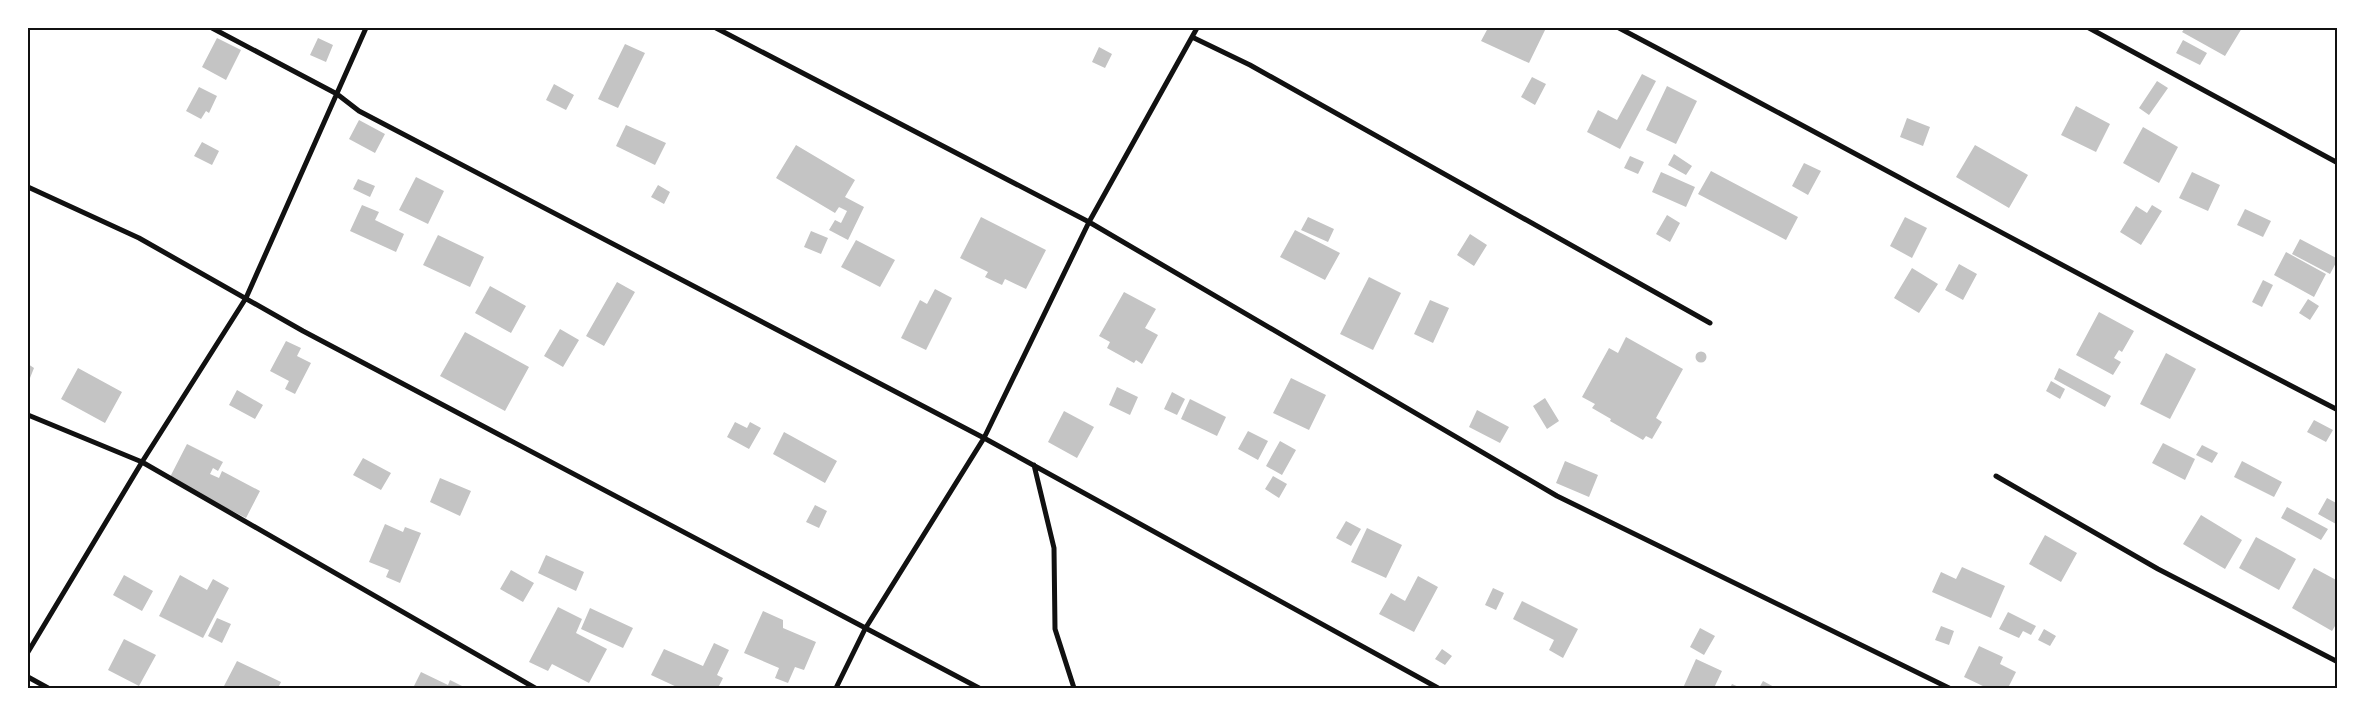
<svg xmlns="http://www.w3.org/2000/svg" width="2365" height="716" font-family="Poppins,sans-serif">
<rect width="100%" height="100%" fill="#fff"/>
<path fill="#c4c4c4" d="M 1488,28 L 1546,28 L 1529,63 L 1481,41 Z
M 2185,28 L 2242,28 L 2225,56 L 2182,32 Z
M 217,38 L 241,50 L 226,80 L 202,67 Z
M 318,38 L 333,45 L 326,62 L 310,55 Z
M 2183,40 L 2207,53 L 2200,65 L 2176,53 Z
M 625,44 L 645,53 L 618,108 L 598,99 Z
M 1099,47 L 1112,54 L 1105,68 L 1092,62 Z
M 1642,74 L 1656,81 L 1620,149 L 1587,132 L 1598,110 L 1617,120 Z
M 1532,77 L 1546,84 L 1535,105 L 1521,97 Z
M 2157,81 L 2168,88 L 2149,115 L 2139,108 Z
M 554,84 L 574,95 L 566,110 L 546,100 Z
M 1667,86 L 1697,101 L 1676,144 L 1646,130 Z
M 199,87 L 217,96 L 209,113 L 206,111 L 201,119 L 186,111 Z
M 2076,106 L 2110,124 L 2096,152 L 2061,135 Z
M 1907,118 L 1930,127 L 1923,146 L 1900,137 Z
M 359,120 L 385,134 L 375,153 L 349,139 Z
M 626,125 L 666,143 L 655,165 L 616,146 Z
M 2143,127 L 2178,147 L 2159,183 L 2123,163 Z
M 202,142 L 219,151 L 212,165 L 194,156 Z
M 796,145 L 855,180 L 845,197 L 864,207 L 848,240 L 829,230 L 835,220 L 841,223 L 847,211 L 839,207 L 843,201 L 835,213 L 776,178 Z
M 1975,145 L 2028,175 L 2009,208 L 1956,177 Z
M 1674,154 L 1692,166 L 1686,175 L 1668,165 Z
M 1630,156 L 1644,162 L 1638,174 L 1624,168 Z
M 1804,163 L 1821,171 L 1808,195 L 1792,186 Z
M 1711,171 L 1798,217 L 1786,240 L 1698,194 Z
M 1661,172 L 1695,187 L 1686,207 L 1652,192 Z
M 2192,172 L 2220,185 L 2208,211 L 2179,198 Z
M 416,177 L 444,191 L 428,224 L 399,210 Z
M 358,179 L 375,186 L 370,197 L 353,189 Z
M 658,185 L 670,192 L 664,204 L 651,197 Z
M 362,205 L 379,212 L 375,220 L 404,234 L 396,252 L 350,231 Z
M 2152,205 L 2162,211 L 2141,245 L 2120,232 L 2136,206 L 2147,213 Z
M 2245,209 L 2271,221 L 2263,237 L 2237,225 Z
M 1667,215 L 1680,223 L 1670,242 L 1656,234 Z
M 981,217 L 1046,250 L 1026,289 L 1005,279 L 1002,285 L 985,277 L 988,272 L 960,258 Z
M 1308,217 L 1334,229 L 1328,242 L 1301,230 Z
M 1905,217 L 1927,228 L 1912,258 L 1890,246 Z
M 1295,230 L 1340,253 L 1325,280 L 1280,257 Z
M 811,231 L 828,238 L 821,254 L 804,247 Z
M 1470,234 L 1487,245 L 1474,266 L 1457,255 Z
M 438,235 L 484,257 L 470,287 L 423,265 Z
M 2300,239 L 2338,259 L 2330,274 L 2292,254 Z
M 856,240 L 895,260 L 880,287 L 841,267 Z
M 2286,252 L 2326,274 L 2314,297 L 2274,275 Z
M 1959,264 L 1977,274 L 1963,300 L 1945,290 Z
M 1912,268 L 1938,284 L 1919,313 L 1894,298 Z
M 1369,277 L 1401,293 L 1373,350 L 1340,334 Z
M 2263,280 L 2273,285 L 2262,307 L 2252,302 Z
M 617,282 L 635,292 L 604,346 L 586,336 Z
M 490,286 L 526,306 L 511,333 L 475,313 Z
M 935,289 L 952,298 L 926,350 L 901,338 L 920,300 L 927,304 Z
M 1124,292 L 1156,309 L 1145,328 L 1158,335 L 1142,364 L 1136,360 L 1134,363 L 1107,348 L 1110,342 L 1099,336 Z
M 2308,299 L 2319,306 L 2310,320 L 2299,313 Z
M 1430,300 L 1449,308 L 1433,343 L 1414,334 Z
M 2099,312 L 2134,331 L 2122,352 L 2119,350 L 2114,358 L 2121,362 L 2113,375 L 2076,355 Z
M 560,329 L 579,340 L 563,367 L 544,356 Z
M 465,332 L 529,367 L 505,411 L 440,376 Z
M 1626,337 L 1683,369 L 1656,418 L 1662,422 L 1652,439 L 1646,436 L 1643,440 L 1610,421 L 1611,419 L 1592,408 L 1595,404 L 1582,397 L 1609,348 L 1618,353 Z
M 286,341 L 301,348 L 297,356 L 311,363 L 295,394 L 285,389 L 289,381 L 270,371 Z
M1695.5 357a5.5 5.5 0 1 1 11 0a5.5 5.5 0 1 1-11 0Z
M 2166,353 L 2196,369 L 2170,419 L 2140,404 Z
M 28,364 L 34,368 L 28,383 Z
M 78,368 L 122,392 L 105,423 L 61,399 Z
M 2059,368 L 2111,396 L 2105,407 L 2054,379 Z
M 1291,378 L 1326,395 L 1309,430 L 1273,413 Z
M 2051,381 L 2065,389 L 2060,399 L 2046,391 Z
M 1117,387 L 1138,397 L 1130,415 L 1109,405 Z
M 237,390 L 263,405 L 255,419 L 229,405 Z
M 1172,392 L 1185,399 L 1177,415 L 1164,409 Z
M 1545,398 L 1559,421 L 1547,429 L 1533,406 Z
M 1190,399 L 1226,417 L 1217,436 L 1181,419 Z
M 1477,410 L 1509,427 L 1500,443 L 1469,427 Z
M 1064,411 L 1094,427 L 1077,458 L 1048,442 Z
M 2314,420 L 2333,430 L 2326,442 L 2307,432 Z
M 735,422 L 747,428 L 750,422 L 761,428 L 749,449 L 727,437 Z
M 1248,431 L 1268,441 L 1258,460 L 1238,449 Z
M 784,432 L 837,461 L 825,483 L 773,454 Z
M 1280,441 L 1296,450 L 1282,475 L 1266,466 Z
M 2163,443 L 2195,459 L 2185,480 L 2152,463 Z
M 187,444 L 223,462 L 218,471 L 213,468 L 210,474 L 219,478 L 222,471 L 260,491 L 246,518 L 169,479 Z
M 2202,445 L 2218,453 L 2212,463 L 2196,455 Z
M 363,458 L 391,473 L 381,490 L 353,475 Z
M 1565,461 L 1598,475 L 1589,497 L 1556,483 Z
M 2242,461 L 2282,482 L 2274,497 L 2234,477 Z
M 1273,476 L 1287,484 L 1279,498 L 1265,489 Z
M 440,478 L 471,491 L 460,516 L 430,502 Z
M 2327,498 L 2338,504 L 2336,524 L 2318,514 Z
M 815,505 L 827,511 L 819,528 L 806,522 Z
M 2287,507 L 2328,529 L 2321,540 L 2281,518 Z
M 2201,515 L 2242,540 L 2225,569 L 2183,544 Z
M 1346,521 L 1361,529 L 1351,546 L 1336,538 Z
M 385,524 L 403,532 L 405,527 L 421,533 L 400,583 L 386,577 L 389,570 L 369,562 Z
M 1367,528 L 1402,545 L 1386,578 L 1351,562 Z
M 2045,535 L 2077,553 L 2061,582 L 2029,564 Z
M 2256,537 L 2296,559 L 2279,590 L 2239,568 Z
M 546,555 L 584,572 L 576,591 L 538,573 Z
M 1962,567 L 2005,586 L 1991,618 L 1932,592 L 1941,572 L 1956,579 Z
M 2314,568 L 2338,581 L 2338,621 L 2332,631 L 2292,608 Z
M 511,570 L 534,583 L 523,602 L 500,589 Z
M 124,575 L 153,591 L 142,611 L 113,595 Z
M 180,575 L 207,590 L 213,579 L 229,588 L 203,638 L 159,616 Z
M 1418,576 L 1438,587 L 1414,632 L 1379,614 L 1391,593 L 1405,601 Z
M 1493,588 L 1504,593 L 1496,610 L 1485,605 Z
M 1522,601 L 1578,629 L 1563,658 L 1549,650 L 1554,640 L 1513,619 Z
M 558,607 L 582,619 L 576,633 L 607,649 L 589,683 L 552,664 L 548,671 L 529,662 Z
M 590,608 L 633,628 L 623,648 L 581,629 Z
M 763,611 L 783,620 L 783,628 L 816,642 L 804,670 L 795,667 L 788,683 L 775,678 L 779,668 L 744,653 Z
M 2008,612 L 2036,626 L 2031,635 L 2023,631 L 2019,638 L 1999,629 Z
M 217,618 L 231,624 L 222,643 L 208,636 Z
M 1941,626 L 1954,631 L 1949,645 L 1935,640 Z
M 1700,628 L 1715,636 L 1704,655 L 1690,647 Z
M 2044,629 L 2056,636 L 2050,646 L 2038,640 Z
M 124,639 L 156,655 L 139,686 L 108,670 Z
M 714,643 L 729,650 L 717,675 L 723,678 L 718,688 L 679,688 L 651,675 L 664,649 L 703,666 Z
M 1979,646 L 2003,657 L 2000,664 L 2016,672 L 2008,688 L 1987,688 L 1964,677 Z
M 1442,649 L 1452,656 L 1445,665 L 1435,659 Z
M 1696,659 L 1722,671 L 1714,688 L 1683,688 Z
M 237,661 L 281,682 L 278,688 L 228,688 L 224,686 Z
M 421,672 L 448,685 L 450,680 L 466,688 L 413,688 Z
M 1763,681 L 1776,688 L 1759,688 Z
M 1732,684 L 1741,688 L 1730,688 Z"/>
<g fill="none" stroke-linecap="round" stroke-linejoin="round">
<path stroke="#111" stroke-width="5" d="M 212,28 L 337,94 L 359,111 L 984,438 L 1438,688
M 716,28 L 1089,222 L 1557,496 L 1949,688
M 1619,28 C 1859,154 2096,286 2338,410
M 2089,28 L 2338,163
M 1192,37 L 1250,65 L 1710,323
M 28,187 L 139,238 L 303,331 L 979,688
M 28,415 L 142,462 L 535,688
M 1034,465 L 1054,548 L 1055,629 L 1074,688
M 1996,476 L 2158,569 L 2338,662
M 28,652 L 142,462 L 246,298 L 366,28
M 28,677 L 48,688
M 836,688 L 865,629 L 984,438 L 1089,222 L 1197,28"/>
</g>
<rect width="2365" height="716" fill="none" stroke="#ffffff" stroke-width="58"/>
<rect x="29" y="29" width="2307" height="658" fill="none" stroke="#111" stroke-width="2"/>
</svg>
